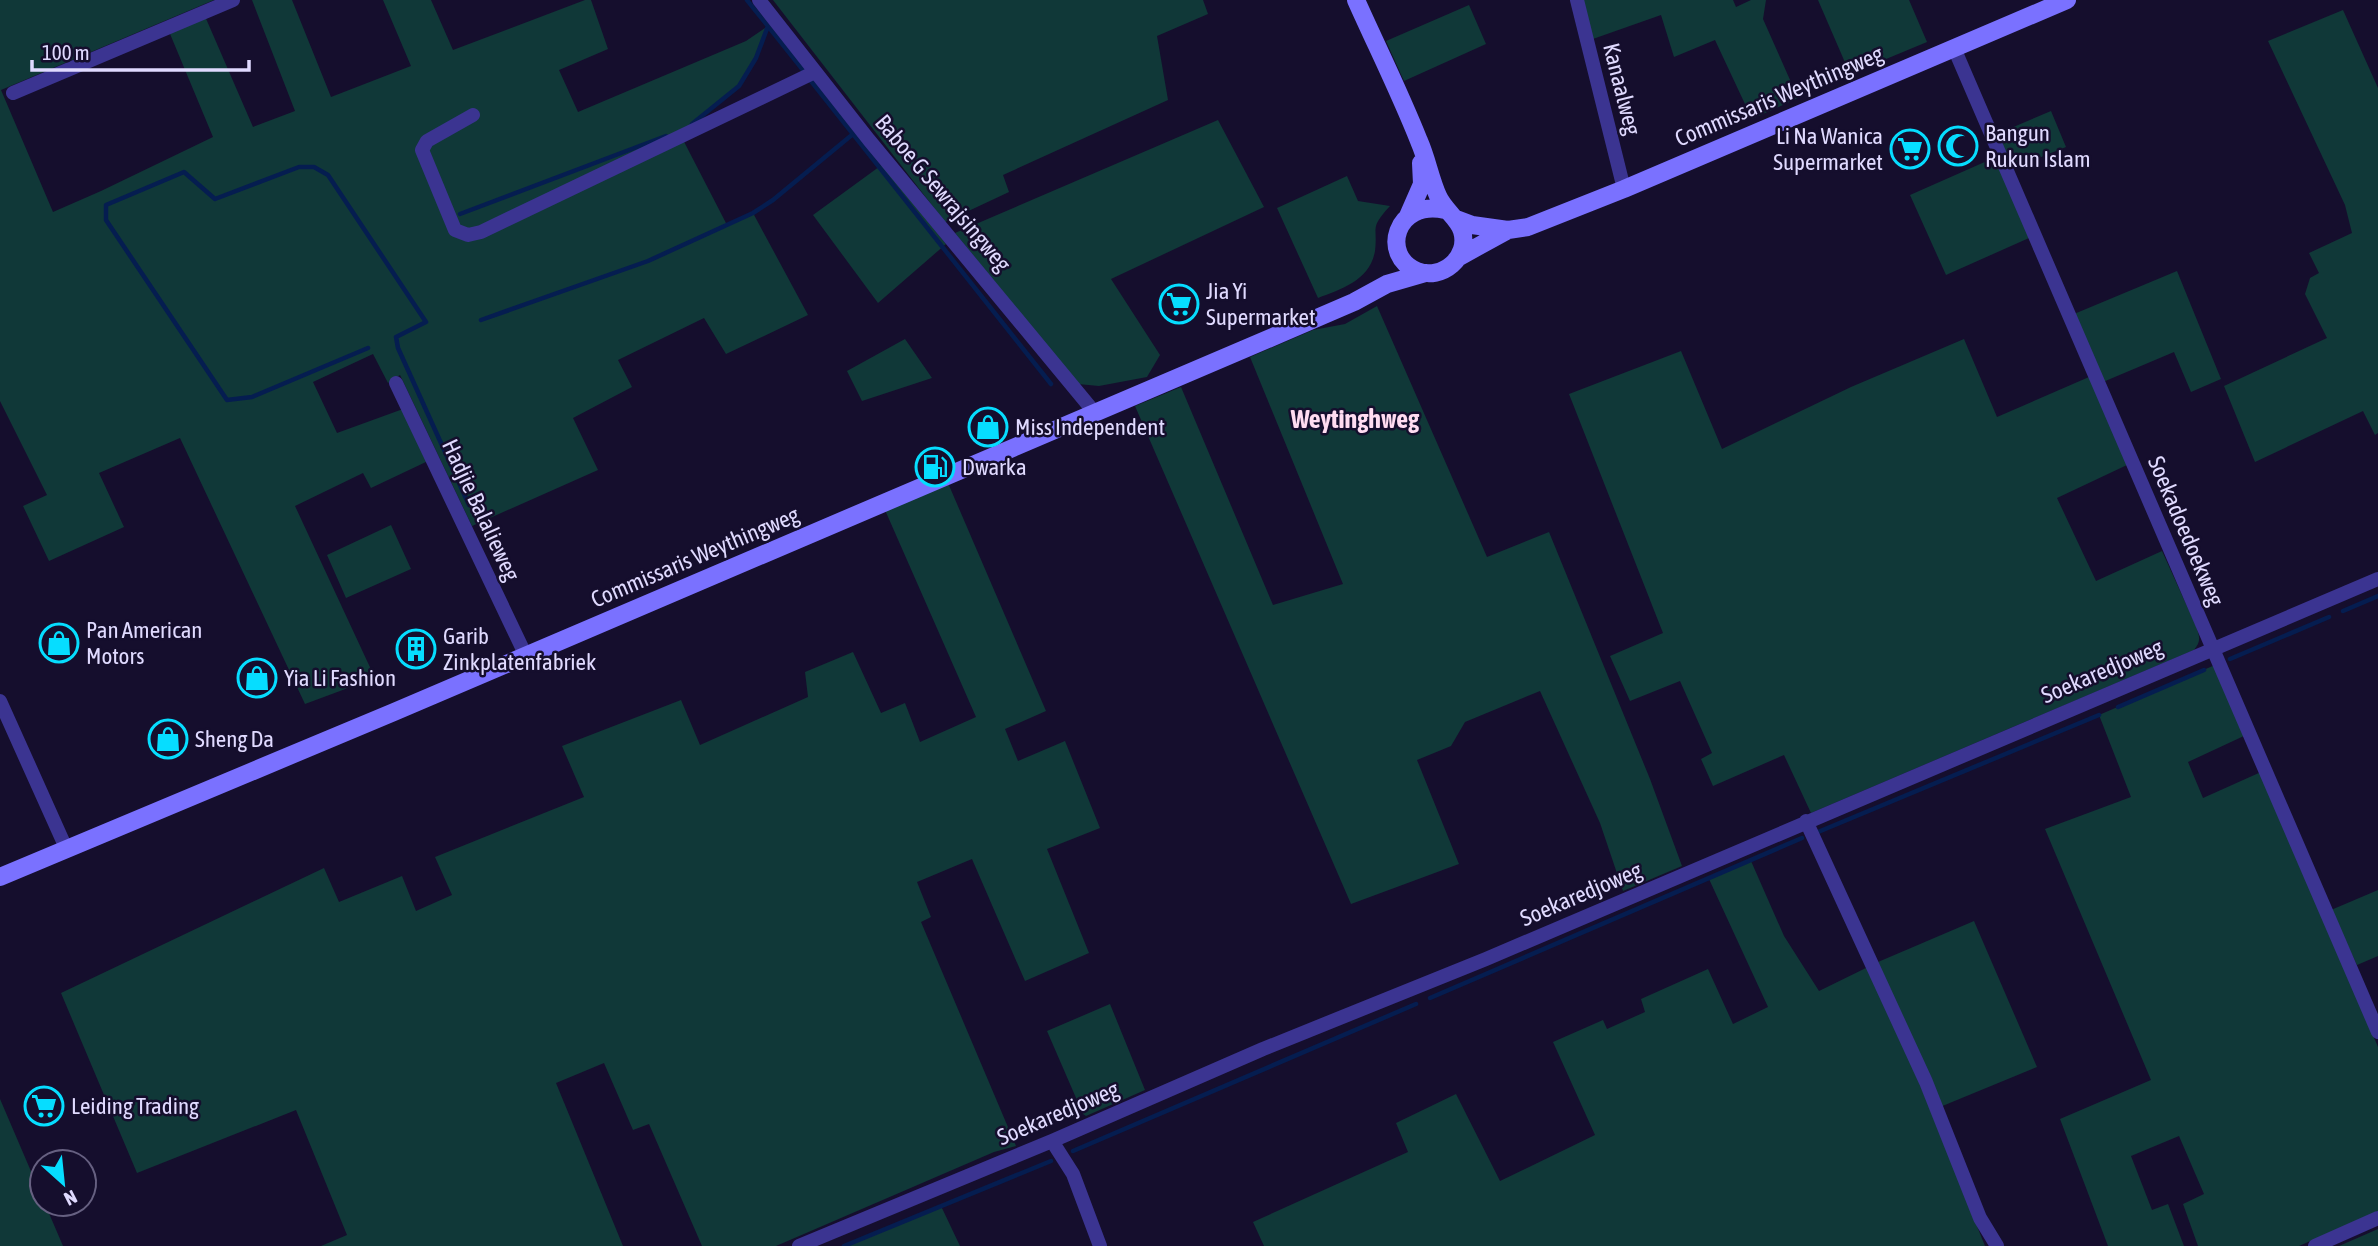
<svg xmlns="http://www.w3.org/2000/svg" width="2378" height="1246" font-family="'Asap Condensed',sans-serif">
<rect width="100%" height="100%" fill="#150e2d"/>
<path fill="#103838" d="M 0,0 L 214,0 L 1,90 L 53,212 L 101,191 L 213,137 L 168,29 L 204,14 L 253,127 L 295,111 L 252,0 L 292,0 L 331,97 L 411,66 L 383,0 L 431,0 L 453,50 L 585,0 L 591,0 L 608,49 L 559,70 L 578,112 L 746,41 L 768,26 L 756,58 L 739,86 L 688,128 L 679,132 L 727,225 L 753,213 L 808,315 L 726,354 L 704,318 L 618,360 L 632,387 L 573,418 L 598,470 L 472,526 L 400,375 L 388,383 L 373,354 L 313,382 L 337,433 L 403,409 L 428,461 L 371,488 L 363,473 L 295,506 L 375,678 L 305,704 L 180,438 L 99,473 L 124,527 L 49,561 L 23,506 L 47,495 L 0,401 Z
M 773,0 L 1203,0 L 1208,14 L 1157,36 L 1168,100 L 1003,175 L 1009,192 L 945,222 Z
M 1581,0 L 1733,0 L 1736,7 L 1751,0 L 1766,0 L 1763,19 L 1798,98 L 1752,119 L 1715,40 L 1674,57 L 1661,15 L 1590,40 Z
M 1818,0 L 1909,0 L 1927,42 L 1850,74 Z
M 1469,5 L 1486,44 L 1404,81 L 1386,41 Z
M 2343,10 L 2378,88 L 2378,433 L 2375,435 L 2363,411 L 2255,462 L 2224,386 L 2327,338 L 2305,294 L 2310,278 L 2319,273 L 2309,253 L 2352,233 L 2345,205 L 2268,41 Z
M 2051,111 L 2066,147 L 2012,169 L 1997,134 Z
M 1218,120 L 1264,207 L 1111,279 L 1160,355 L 1147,377 L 1099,386 L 1078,384 L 955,233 Z
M 1996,157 L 2029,238 L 1946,275 L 1910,195 Z
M 883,164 L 946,244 L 878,303 L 813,215 Z
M 1347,176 L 1358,201 L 1390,206 C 1369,229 1378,226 1375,251 C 1370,280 1342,289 1318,298 L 1277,208 Z
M 2177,271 L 2221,379 L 2191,392 L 2174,352 L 2103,382 L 2074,314 Z
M 1377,306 L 1487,557 L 1549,532 L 1650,779 L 1682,866 L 1623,891 L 1600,823 L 1540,691 L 1465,722 L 1451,746 L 1417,760 L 1459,864 L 1351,904 L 1135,406 L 1181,387 L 1273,605 L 1343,584 L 1250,357 L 1313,330 L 1345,324 Z
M 905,339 L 932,378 L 862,401 L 847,371 Z
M 1964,339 L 1997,417 L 2089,377 L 2127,465 L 2057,498 L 2096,581 L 2162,551 L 2196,626 C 2200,637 2201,642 2194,650 L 1811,813 L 1784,755 L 1713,786 L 1701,759 L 1712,753 L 1680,681 L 1630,701 L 1610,656 L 1663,633 L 1569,394 L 1681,351 L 1722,449 L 1851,387 Z
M 948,483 L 1046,711 L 1005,729 L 1018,761 L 1065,741 L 1100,828 L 1047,849 L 1089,953 L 1025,981 L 972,859 L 917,882 L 931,917 L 921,922 L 1016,1146 L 994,1152 L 776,1246 L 702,1246 L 649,1124 L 633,1130 L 604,1063 L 556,1083 L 623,1246 L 321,1246 L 347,1235 L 296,1110 L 137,1173 L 61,993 L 324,868 L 339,902 L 402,876 L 416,911 L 452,895 L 435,857 L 584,797 L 562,746 L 681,700 L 700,745 L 808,697 L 805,672 L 853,652 L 881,713 L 905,703 L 920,742 L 976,717 L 885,510 Z
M 391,525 L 411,569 L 346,598 L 327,555 Z
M 2215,665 L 2246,735 L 2188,762 L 2203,798 L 2261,772 L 2378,1047 L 2378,1211 L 2299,1246 L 2198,1246 L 2183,1204 L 2204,1194 L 2179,1136 L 2131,1156 L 2152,1210 L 2168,1204 L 2184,1246 L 2108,1246 L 2060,1119 L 2151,1080 L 2045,829 L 2131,797 L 2099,715 Z
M 1751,861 L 1784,936 L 1819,991 L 1868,967 L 1919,1082 L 1985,1246 L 1264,1246 L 1253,1222 L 1408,1152 L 1396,1123 L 1456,1094 L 1500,1181 L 1595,1135 L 1553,1042 L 1603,1020 L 1607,1029 L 1645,1012 L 1641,999 L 1708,969 L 1733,1024 L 1768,1007 L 1709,879 Z
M 2378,890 L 2378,956 L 2357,965 L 2331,910 Z
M 1974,921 L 2037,1067 L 1940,1107 L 1878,962 Z
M 1110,1004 L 1145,1090 L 1086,1116 L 1083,1114 L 1047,1031 Z
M 0,1099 L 42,1197 L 42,1204 L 45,1204 L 63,1246 L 0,1246 Z
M 941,1206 L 960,1246 L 844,1246 Z
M 2378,1229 L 2378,1246 L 2339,1246 Z"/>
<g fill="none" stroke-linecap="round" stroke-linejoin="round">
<path stroke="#051d50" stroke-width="4.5" d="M 747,0 L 803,70
M 811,81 L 1051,384
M 692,124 L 739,86 L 756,58 L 768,26
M 460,214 L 666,136
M 481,320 L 648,261 L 753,213 L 773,200 L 853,134
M 368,348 L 252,397 L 227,400 L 106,220 L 106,205 L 184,172 L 215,199 L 299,167 L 314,167 L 328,175 L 426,322 L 396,337 L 398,348 L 469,505
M 2343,611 L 2378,596
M 2230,659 L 2329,617
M 2118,707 L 2204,670
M 1818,832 L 2099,715
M 1430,998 L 1802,838
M 1073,1151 L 1416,1004
M 844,1246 L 1051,1161"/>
<path stroke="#3b3491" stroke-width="14" d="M 759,0 L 869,140 L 1095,413
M 1577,0 L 1624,189
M 1954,48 L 2378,1032
M 13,93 L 233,0
M 473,115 L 427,141 L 422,150 L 455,230 L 468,235 L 481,232 L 815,72
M 396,383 L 526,656
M 0,701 L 66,848
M 1806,821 L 1926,1082 L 1980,1218 L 1997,1246
M 1052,1141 L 1073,1174 L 1100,1246
M 799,1246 L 1052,1141 L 1263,1049 L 1486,959 L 2378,579
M 2315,1246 L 2378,1218"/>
<path stroke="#7a71ff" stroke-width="18" d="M 1356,0 C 1377,47 1400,93 1419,141 C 1427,159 1430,178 1438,196 C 1444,210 1458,218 1462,231 C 1470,257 1442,281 1417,271 C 1380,256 1395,199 1445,210
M 1408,216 L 1422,184 L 1421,163
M 1456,219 L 1472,225 L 1508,230 L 1528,227 L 1624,189 L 2067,0
M 1459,257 L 1508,230
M 0,877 L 394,712 L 1282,333 L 1354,302 L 1387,284 L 1425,273"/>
</g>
<defs>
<symbol id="mosque-ring" viewBox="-11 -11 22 22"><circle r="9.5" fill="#150e2d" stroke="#06ddff" stroke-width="1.5"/><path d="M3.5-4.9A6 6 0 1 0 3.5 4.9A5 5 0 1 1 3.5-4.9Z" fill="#06ddff"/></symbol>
<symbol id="supermarket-ring" viewBox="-11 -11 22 22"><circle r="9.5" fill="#150e2d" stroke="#06ddff" stroke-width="1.5"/><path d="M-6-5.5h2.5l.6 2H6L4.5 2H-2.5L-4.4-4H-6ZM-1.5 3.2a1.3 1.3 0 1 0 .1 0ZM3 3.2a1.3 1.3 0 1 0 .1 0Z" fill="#06ddff"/></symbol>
<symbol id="shop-ring" viewBox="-11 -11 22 22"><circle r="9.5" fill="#150e2d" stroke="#06ddff" stroke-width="1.5"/><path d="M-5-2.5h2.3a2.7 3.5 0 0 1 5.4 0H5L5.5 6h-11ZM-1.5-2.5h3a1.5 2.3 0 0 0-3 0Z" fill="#06ddff"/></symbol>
<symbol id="fuel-ring" viewBox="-11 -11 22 22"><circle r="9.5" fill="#150e2d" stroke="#06ddff" stroke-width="1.5"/><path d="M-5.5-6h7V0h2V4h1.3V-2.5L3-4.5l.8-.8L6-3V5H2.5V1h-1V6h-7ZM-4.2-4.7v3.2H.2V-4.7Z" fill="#06ddff"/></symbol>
<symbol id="building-ring" viewBox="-11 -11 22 22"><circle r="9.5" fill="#150e2d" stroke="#06ddff" stroke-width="1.5"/><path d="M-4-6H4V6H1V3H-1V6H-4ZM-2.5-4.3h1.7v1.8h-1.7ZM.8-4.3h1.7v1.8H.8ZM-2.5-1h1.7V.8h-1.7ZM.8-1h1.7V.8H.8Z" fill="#06ddff"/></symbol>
</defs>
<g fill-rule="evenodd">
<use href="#mosque-ring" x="1936" y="124" width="44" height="44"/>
<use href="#supermarket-ring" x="1888" y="127" width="44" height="44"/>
<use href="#supermarket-ring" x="1157" y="282" width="44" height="44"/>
<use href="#shop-ring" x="966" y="405" width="44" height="44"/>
<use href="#fuel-ring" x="913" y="445" width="44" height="44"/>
<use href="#shop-ring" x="37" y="621" width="44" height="44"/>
<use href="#building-ring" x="394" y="627" width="44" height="44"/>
<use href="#shop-ring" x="235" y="656" width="44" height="44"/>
<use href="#shop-ring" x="146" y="717" width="44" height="44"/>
<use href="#supermarket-ring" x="22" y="1084" width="44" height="44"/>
</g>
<g text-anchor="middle" stroke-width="5" stroke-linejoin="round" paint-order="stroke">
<g font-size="23" fill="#e0daff" stroke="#150e2d">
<text transform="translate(1622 89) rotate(76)" y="8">Kanaalweg</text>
<text transform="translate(1779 96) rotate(-23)" y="8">Commissaris Weythingweg</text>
<text transform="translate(943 193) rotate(50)" y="8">Baboe G Sewrajsingweg</text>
<text transform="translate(481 510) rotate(65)" y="8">Hadjie Balalieweg</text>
<text transform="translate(2186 531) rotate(67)" y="8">Soekadoedoekweg</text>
<text transform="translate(695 557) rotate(-23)" y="8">Commissaris Weythingweg</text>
<text transform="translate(2102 671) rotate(-23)" y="8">Soekaredjoweg</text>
<text transform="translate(1581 894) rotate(-23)" y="8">Soekaredjoweg</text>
<text transform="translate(1058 1113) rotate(-23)" y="8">Soekaredjoweg</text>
</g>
<g font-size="23" fill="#e0daff" stroke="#150e2d" text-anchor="start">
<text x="1985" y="141">Bangun<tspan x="1985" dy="26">Rukun Islam</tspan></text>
<text x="1883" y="144" text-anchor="end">Li Na Wanica<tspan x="1883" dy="26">Supermarket</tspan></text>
<text x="1206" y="299">Jia Yi<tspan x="1206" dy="26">Supermarket</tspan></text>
<text x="1015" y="435">Miss Independent</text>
<text x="962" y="475">Dwarka</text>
<text x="86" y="638">Pan American<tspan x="86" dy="26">Motors</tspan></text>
<text x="443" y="644">Garib<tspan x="443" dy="26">Zinkplatenfabriek</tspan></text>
<text x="284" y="686">Yia Li Fashion</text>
<text x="195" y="747">Sheng Da</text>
<text x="71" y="1114">Leiding Trading</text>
</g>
<g font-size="26" font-weight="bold" fill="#ffdcf1" stroke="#150e2d">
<text x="1355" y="428">Weytinghweg</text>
</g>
</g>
<g transform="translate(63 1183) rotate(153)"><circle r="33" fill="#150e2d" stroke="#666081" stroke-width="2"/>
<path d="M0-5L12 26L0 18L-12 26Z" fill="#06ddff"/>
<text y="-10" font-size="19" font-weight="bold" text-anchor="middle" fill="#e0daff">N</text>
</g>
<path d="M32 60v10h217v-10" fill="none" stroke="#e0daff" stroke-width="3.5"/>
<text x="42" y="60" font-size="21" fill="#e0daff" stroke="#150e2d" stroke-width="5" paint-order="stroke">100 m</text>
</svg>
